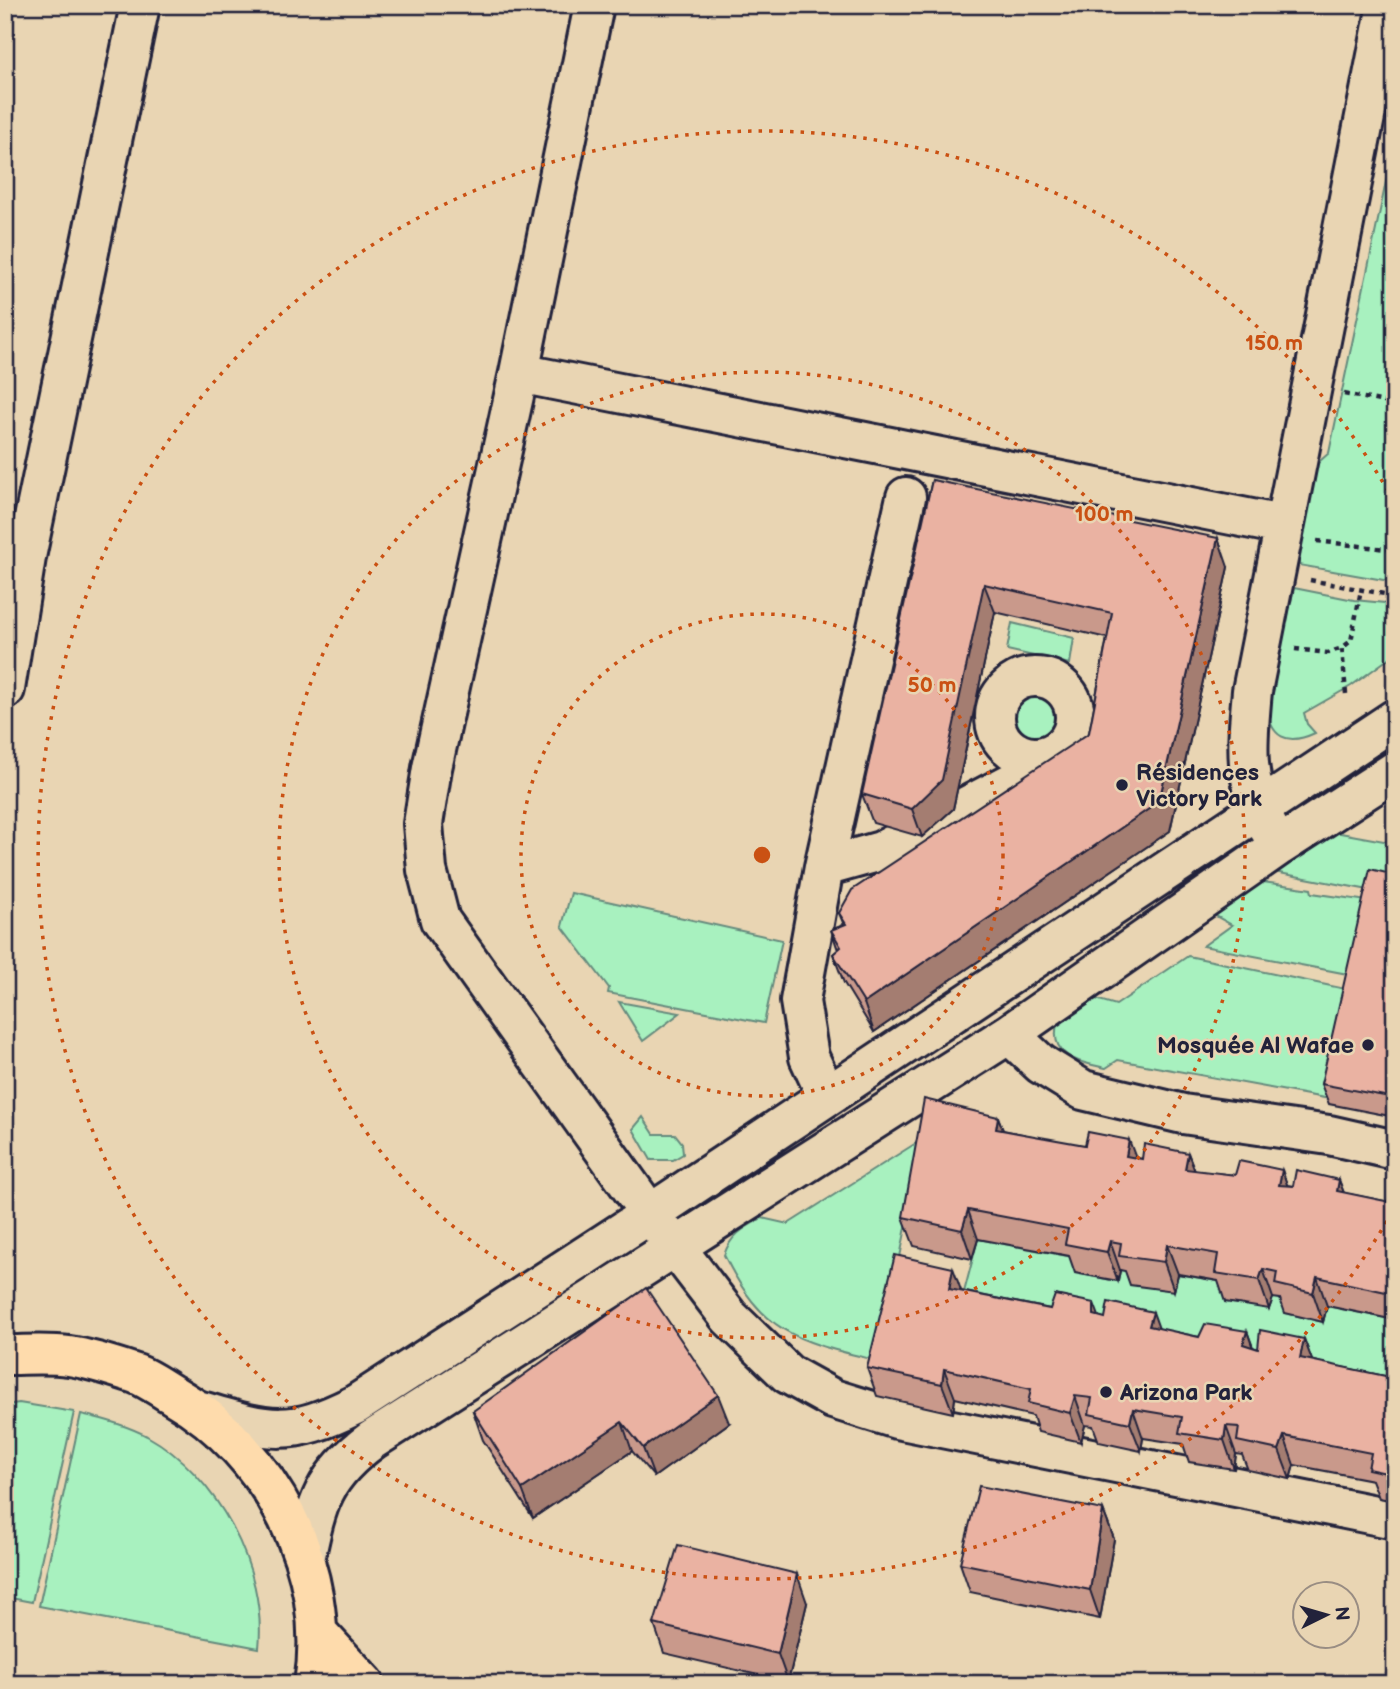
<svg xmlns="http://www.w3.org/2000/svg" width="1400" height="1689" font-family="'Balsamiq Sans',sans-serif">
<rect width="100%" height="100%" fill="#e9d5b3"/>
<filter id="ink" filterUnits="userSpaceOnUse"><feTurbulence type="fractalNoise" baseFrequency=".0143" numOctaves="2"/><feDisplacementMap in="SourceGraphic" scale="14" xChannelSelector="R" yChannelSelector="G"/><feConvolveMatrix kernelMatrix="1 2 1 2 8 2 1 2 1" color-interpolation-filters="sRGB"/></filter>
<g filter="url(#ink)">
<path fill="#a8f1bf" stroke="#658a7d" stroke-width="2" d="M 1395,139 L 1395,582 L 1299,565 L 1312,468 L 1329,453 Z
M 1294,588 L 1354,600 L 1395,604 L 1395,654 L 1351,686 L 1304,713 L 1307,724 L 1315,733 C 1287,746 1270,738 1267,706 Z
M 1012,623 L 1074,638 L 1070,664 L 1007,650 Z
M1014 716a29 29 0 1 1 58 0a29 29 0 1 1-58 0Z
M 1335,832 L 1395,843 L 1395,895 L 1274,872 Z
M 1263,882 L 1311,889 L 1312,893 L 1375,902 L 1358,976 L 1203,946 L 1232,925 L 1212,914 Z
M 571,893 L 782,940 L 764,1023 L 608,993 L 609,988 L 562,926 Z
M 1188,956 L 1355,991 L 1330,1099 L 1118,1060 L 1106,1068 C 1078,1062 1047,1056 1058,1021 L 1089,997 L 1116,1005 Z
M 619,1002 L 680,1013 L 643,1041 Z
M 643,1117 L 654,1134 L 675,1134 L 682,1143 L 683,1154 L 673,1160 L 651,1160 L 633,1129 Z
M 924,1138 L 879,1361 C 798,1341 764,1336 724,1255 C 731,1234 744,1228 762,1218 L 788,1224 Z
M 978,1239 L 1078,1258 L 1076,1273 L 1117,1281 L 1120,1270 L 1132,1271 L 1174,1291 L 1178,1274 L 1228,1283 L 1288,1301 L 1285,1313 L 1323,1322 L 1327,1306 L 1395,1320 L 1395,1405 L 963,1296 Z
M 19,1403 L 74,1412 L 32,1602 L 5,1597 L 5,1405 Z
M 81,1414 C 104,1419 126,1425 147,1436 C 217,1475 267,1568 259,1648 L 39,1606 Z"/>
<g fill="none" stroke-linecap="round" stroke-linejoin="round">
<defs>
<path id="minor" d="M 594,5 L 519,373 L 432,768 L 423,824 L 427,870 L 440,920 L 650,1214 L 729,1317 L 788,1374 L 833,1399 L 897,1419 L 1395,1519
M 519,373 L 1282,525
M995 717a40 40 0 1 1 80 0a40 40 0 1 1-80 0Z
M 5,689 L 26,557 L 140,5
M 1269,829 C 1243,781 1247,744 1252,691 L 1387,5
M 824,867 L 881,851 L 1036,770 L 1051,754
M 1009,1034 L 1041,1064 L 1083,1090 L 1183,1114 L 1329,1135 L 1395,1150
M 827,1096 L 809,1057 L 800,1001 L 824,867 L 906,497
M 201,1411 C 269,1431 289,1438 355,1405 L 650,1214 L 1395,719
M 305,1560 C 317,1502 323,1476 372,1440 L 1009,1034 L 1279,846 L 1395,771"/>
<path id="major" d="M 5,1355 C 26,1355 49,1353 69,1356 C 91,1359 115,1367 136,1374 C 149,1379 161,1388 173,1395 C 271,1451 333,1571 314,1684
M 317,1632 L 365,1684"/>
</defs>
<use href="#minor" stroke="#22223b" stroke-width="44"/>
<use href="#major" stroke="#22223b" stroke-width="44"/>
<path stroke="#22223b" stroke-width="4.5" stroke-dasharray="5 5" stroke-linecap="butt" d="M 1344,394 L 1395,404
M 1395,471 L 1395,472
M 1317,541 L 1395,550
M 1310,580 L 1395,596
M 1295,649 L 1328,653 L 1342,648
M 1346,694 L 1342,648 L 1351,641 L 1361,590"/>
<use href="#minor" stroke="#e9d5b3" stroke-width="38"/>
<use href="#major" stroke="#fedbac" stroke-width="38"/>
</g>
<path fill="#c9998b" stroke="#22223b" stroke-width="2" d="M 932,480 L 1228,567 L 1170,831 L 874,1032 L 844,983 L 833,954 L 838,950 L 831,930 L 844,925 L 839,913 L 1089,733 L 1107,638 L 995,612 L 953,809 L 922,837 L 873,823 L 862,794 Z
M 1395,875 L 1395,1117 L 1329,1104 L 1321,1084 Z
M 998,1117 L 1003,1130 L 1142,1159 L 1188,1153 L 1195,1171 L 1235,1175 L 1282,1170 L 1287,1185 L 1293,1186 L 1339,1180 L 1344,1193 L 1395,1203 L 1395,1320 L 1327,1306 L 1323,1322 L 1285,1313 L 1280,1299 L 1273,1298 L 1269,1309 L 1225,1302 L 1218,1281 L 1178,1274 L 1174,1291 L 1130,1285 L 1125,1271 L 1120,1270 L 1118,1281 L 1075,1273 L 1069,1256 L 978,1239 L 972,1259 L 914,1246 L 903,1217 Z
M 961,1291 L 1050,1309 L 1099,1317 L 1199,1337 L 1247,1331 L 1253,1347 L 1258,1349 L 1304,1339 L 1312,1361 L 1395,1378 L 1395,1501 L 1379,1498 L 1372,1480 L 1294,1465 L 1290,1479 L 1248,1470 L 1242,1455 L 1236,1454 L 1234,1469 L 1189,1462 L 1183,1444 L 1143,1438 L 1141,1451 L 1099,1442 L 1093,1426 L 1085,1425 L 1081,1442 L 1038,1432 L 1033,1416 L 955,1398 L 953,1413 L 877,1396 L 867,1368 Z
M 473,1411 L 729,1423 L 654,1477 L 632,1451 L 533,1518 L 483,1440 Z
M 1103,1510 L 1114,1539 L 1100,1619 L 970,1592 L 960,1563 Z
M 807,1603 L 788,1682 L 664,1653 L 654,1624 Z"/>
<path fill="#a47d71" stroke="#22223b" stroke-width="2" d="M 1218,538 L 1228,567 L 1170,831 L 874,1032 L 864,1003 L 1159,802 Z
M 984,584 L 995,612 L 953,809 L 922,837 L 912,809 Z
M 998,1117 L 1009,1146 L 996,1129 Z
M 1129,1140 L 1140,1169 L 1126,1156 Z
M 1188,1153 L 1199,1182 L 1185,1169 Z
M 1282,1170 L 1292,1199 L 1279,1185 Z
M 1339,1180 L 1350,1209 L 1337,1191 Z
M 968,1210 L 978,1239 L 972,1259 L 962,1230 Z
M 1110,1241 L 1120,1270 L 1118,1281 L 1107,1252 Z
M 1167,1245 L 1178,1274 L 1174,1291 L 1164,1262 Z
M 953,1268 L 963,1296 L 949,1289 Z
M 1263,1269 L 1273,1298 L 1269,1309 L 1259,1280 Z
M 1317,1277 L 1327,1306 L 1323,1322 L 1313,1293 Z
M 1094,1303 L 1105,1332 L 1094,1315 Z
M 1153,1312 L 1163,1340 L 1149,1326 Z
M 1247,1331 L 1257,1360 L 1243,1344 Z
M 1304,1339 L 1315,1368 L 1300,1358 Z
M 944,1369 L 955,1398 L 953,1413 L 942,1384 Z
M 718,1395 L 729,1423 L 654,1477 L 643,1448 Z
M 1075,1396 L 1085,1425 L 1081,1442 L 1070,1413 Z
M 1133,1409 L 1143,1438 L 1141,1451 L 1130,1423 Z
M 622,1422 L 632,1451 L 533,1518 L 522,1489 Z
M 1226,1426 L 1236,1454 L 1234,1469 L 1224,1440 Z
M 1284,1436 L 1294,1465 L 1290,1479 L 1279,1450 Z
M 1103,1510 L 1114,1539 L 1100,1619 L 1090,1590 Z
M 797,1574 L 807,1603 L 788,1682 L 778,1654 Z"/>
<path fill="#eab2a2" stroke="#22223b" stroke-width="2" d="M 932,480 L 1218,538 L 1159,802 L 864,1003 L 833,954 L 841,947 L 831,930 L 846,924 L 839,913 L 852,890 L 1089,733 L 1112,613 L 984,584 L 942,780 L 912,809 L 862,794 Z
M 1370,869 L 1395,875 L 1395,1098 L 1321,1084 Z
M 924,1099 L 998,1117 L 996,1129 L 1085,1145 L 1088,1132 L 1129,1140 L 1126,1156 L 1142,1159 L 1144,1144 L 1188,1153 L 1185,1169 L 1235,1175 L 1239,1161 L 1282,1170 L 1279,1185 L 1293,1186 L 1296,1170 L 1339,1180 L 1337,1191 L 1395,1203 L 1395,1294 L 1317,1277 L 1313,1293 L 1275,1284 L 1277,1272 L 1263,1269 L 1259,1280 L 1215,1273 L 1218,1254 L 1167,1245 L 1164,1262 L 1119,1256 L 1121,1243 L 1110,1241 L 1107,1252 L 1065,1244 L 1068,1229 L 968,1210 L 962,1230 L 903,1217 Z
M 895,1255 L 953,1268 L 949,1289 L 1050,1309 L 1055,1295 L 1094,1303 L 1094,1315 L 1105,1318 L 1108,1302 L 1153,1312 L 1149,1326 L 1199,1337 L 1205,1324 L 1247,1331 L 1243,1344 L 1258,1349 L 1260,1330 L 1304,1339 L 1300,1358 L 1395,1378 L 1395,1475 L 1368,1469 L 1371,1453 L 1284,1436 L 1279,1450 L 1237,1441 L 1239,1427 L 1226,1426 L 1224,1440 L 1179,1433 L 1182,1417 L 1133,1409 L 1130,1423 L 1089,1414 L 1092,1398 L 1075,1396 L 1070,1413 L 1028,1403 L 1031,1389 L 944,1369 L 942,1384 L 867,1368 Z
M 646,1288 L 718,1395 L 643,1448 L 622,1422 L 522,1489 L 473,1411 Z
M 979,1486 L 1103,1510 L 1090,1590 L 960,1563 Z
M 678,1545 L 797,1574 L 778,1654 L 654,1624 Z"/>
</g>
<g fill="none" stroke="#ca5113" stroke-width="3.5" stroke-dasharray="3.5 7">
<circle cx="762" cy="855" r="241"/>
<circle cx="762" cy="855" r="483"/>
<path d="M1392 1212A724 724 0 1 1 1392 498"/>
</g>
<g fill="#22223b" stroke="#e9d5b3" stroke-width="2.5">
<circle cx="1122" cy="785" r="7"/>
<circle cx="1368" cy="1045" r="7"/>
<circle cx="1106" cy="1392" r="7"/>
</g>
<g text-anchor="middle" stroke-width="5" stroke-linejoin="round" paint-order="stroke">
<g font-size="23" font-weight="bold" fill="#22223b" stroke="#e9d5b3" text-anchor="start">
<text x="1136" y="780">Résidences<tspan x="1136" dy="26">Victory Park</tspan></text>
<text x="1354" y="1053" text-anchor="end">Mosquée Al Wafae</text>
<text x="1120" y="1400">Arizona Park</text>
</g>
</g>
<circle cx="762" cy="855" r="10" fill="#ca5113" stroke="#e9d5b3" stroke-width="3.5"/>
<g font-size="21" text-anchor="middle" font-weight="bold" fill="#ca5113" stroke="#e9d5b3" stroke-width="5" stroke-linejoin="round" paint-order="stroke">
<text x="1274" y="350">150 m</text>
<text x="1104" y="521">100 m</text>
<text x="932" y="692">50 m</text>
</g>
<rect width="1400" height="1689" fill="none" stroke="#e9d5b3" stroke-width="28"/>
<rect x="14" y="14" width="1372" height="1661" fill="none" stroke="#22223b" stroke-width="2.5" filter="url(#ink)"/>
<g transform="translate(1326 1615) rotate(85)"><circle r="33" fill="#e9d5b3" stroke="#998d83" stroke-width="2"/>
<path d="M0-5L12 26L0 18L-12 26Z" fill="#22223b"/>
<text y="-10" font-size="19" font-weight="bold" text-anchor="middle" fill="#22223b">N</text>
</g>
</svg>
